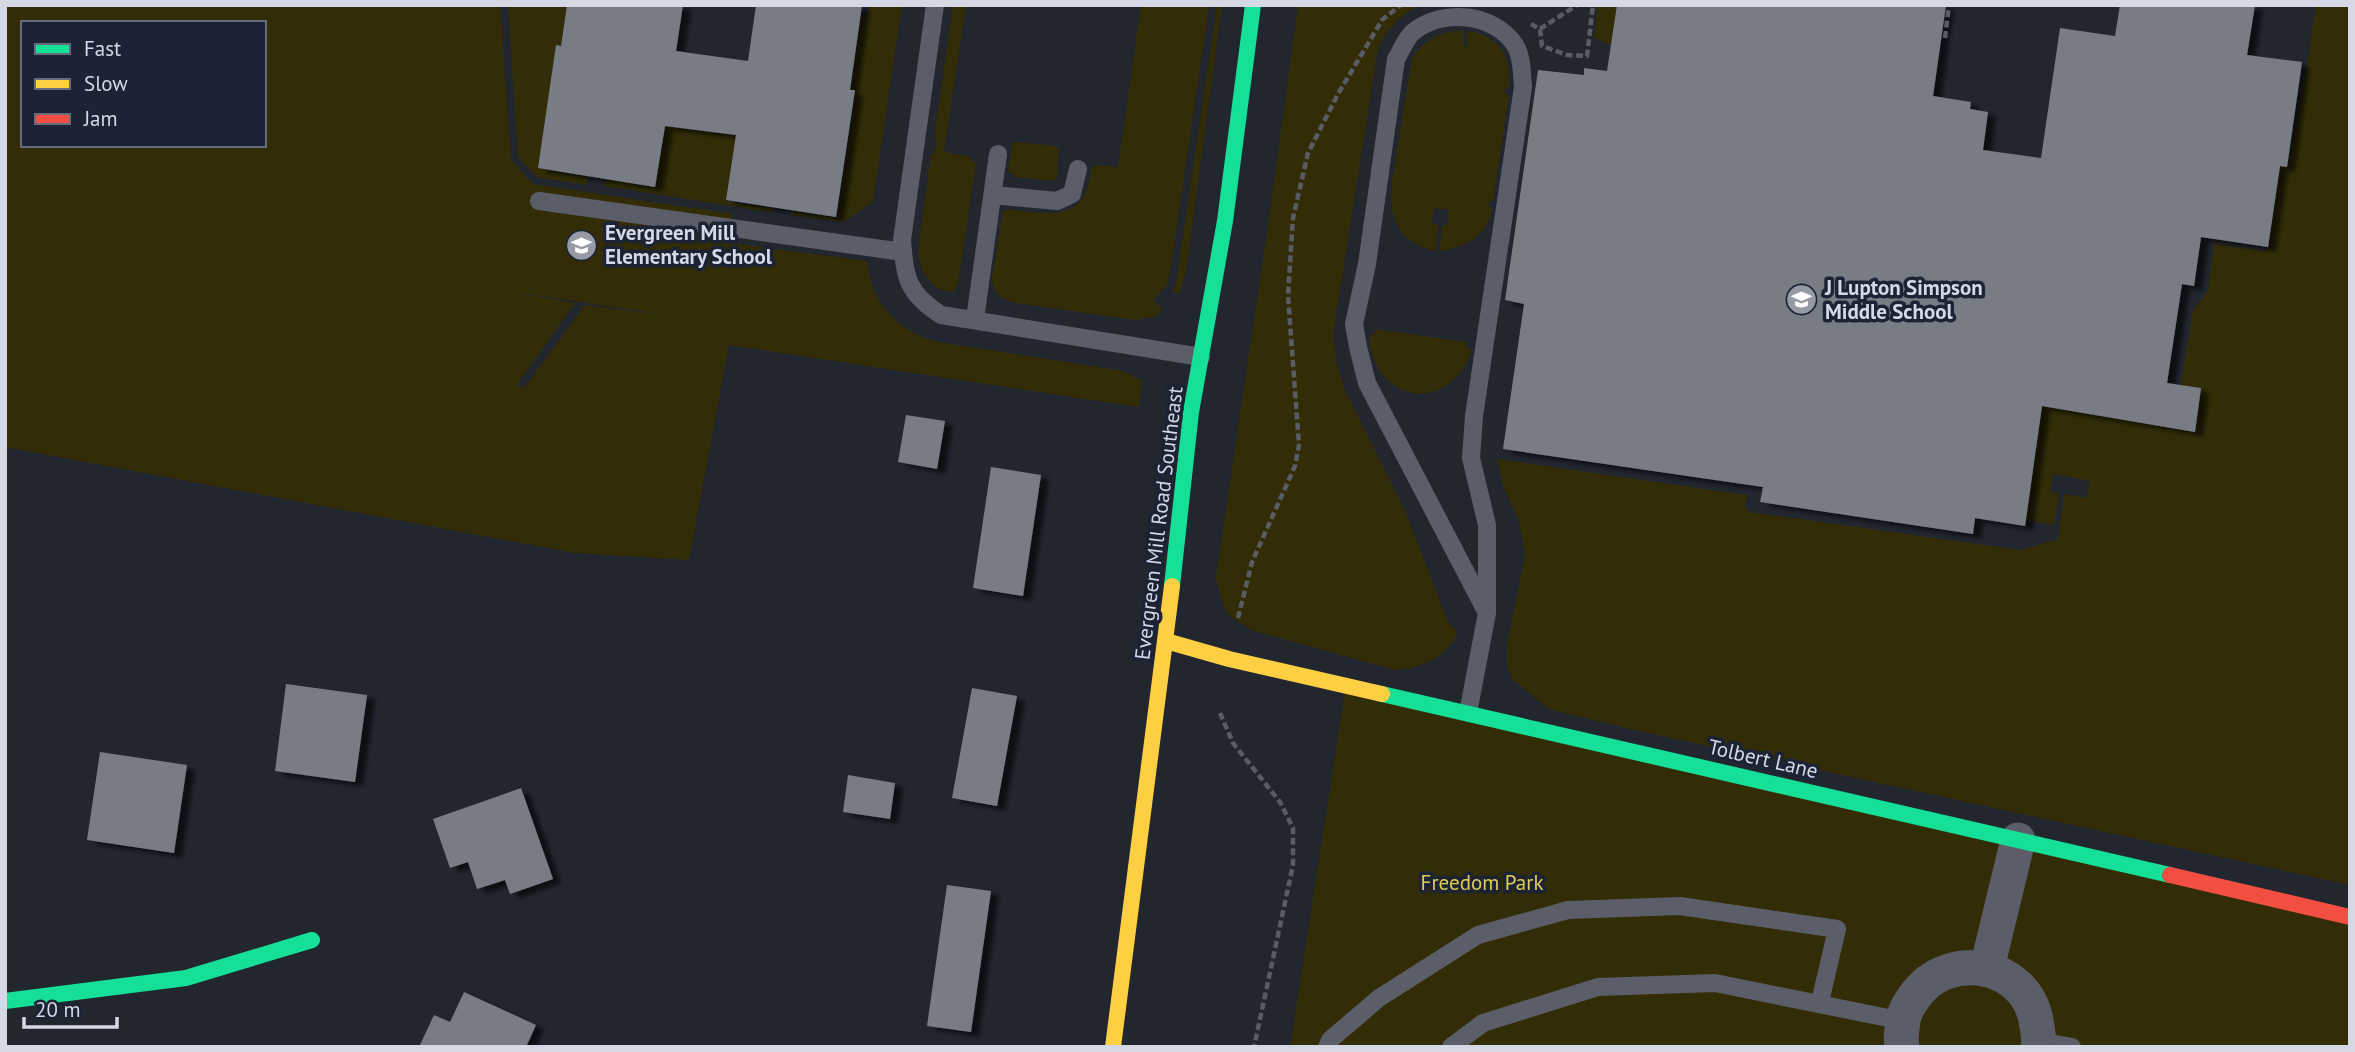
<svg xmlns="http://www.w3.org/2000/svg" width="2355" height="1052" font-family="'PT Sans',sans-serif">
<defs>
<filter id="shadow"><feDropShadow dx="8" dy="4.5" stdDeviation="2" flood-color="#0009"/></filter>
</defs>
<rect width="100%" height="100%" fill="#22262f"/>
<path fill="#322d07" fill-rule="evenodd" d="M 5,5 L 500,5 L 511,160 L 533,184 L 733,214 L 722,289 L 730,243 L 867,261 C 872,304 897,331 938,342 L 1124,371 L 1142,381 L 1139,407 L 729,345 L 689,560 L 575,553 L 5,447 ZM 23,23 L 264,23 L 264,145 L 23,145 ZM 509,291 L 673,316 L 585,305 L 525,387 L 516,386 L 575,303 Z
M 508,5 L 567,5 L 561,46 L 556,46 L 538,168 L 588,177 L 587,185 L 537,177 L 518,157 Z
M 869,5 L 902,5 L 873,202 L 843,222 L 791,215 L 791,211 L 837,218 L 856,90 L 851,89 L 861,15 L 868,15 Z
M 953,5 L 966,5 L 944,152 L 968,156 L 976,163 L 958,283 L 954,292 C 931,292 919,271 918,250 L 931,154 L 934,154 L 937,140 L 934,139 Z
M 1141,5 L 1209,5 L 1171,266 L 1167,285 L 1153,300 L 1163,311 L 1154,317 L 1134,320 L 1011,302 C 999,297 993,292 992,279 L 1003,211 C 1011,208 1021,211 1030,212 C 1068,217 1088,208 1091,168 L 1098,165 L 1118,167 Z
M 1217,5 L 1222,5 L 1186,272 L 1179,295 L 1172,291 L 1176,283 Z
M 1298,5 L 1419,5 C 1399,17 1388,28 1378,48 L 1333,335 L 1337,365 L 1344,388 L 1406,513 L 1448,622 L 1456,630 L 1457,636 C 1442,658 1421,669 1395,670 L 1251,630 C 1245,624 1236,622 1230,616 C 1221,606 1218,589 1216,577 L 1271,204 Z
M 1598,5 L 1617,5 L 1611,45 L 1594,38 Z
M 2316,5 L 2350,5 L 2350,885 L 1634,730 L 1549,709 L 1512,679 L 1507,666 L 1507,644 L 1525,555 L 1519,520 L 1503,486 L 1497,459 L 1747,495 L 1745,506 L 1749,512 L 2021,550 L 2058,539 L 2064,494 L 2087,498 L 2090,481 L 2053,474 L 2050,492 L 2059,493 L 2054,525 L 2025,520 L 2042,406 L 2195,432 L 2201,389 L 2181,385 L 2193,310 L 2208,291 L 2214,244 L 2267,251 L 2280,166 L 2287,166 L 2303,90 Z
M 1463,31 L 1464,47 L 1468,47 L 1467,31 C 1499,35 1512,57 1509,88 L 1505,88 L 1505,94 L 1509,95 L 1493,201 L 1489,201 L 1489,207 L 1492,208 C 1489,236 1465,247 1440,251 L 1442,225 L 1448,225 L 1449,210 L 1434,208 L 1432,224 L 1438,224 L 1436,251 C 1398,243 1388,218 1392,182 L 1412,58 C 1424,40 1442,30 1463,31 Z
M 665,126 L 736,135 L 726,201 L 775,209 L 771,212 L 605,186 L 606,179 L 655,187 Z
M 1015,142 L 1055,146 L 1059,149 L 1057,177 L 1053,181 L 1016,177 L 1010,173 L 1008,170 L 1012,144 Z
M 1375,329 L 1467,342 L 1466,348 L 1472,349 C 1452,415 1372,405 1369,335 L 1374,335 Z
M 1346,685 L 2350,917 L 2350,1047 L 1290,1047 Z"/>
<path fill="#787c85" filter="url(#shadow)" d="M 567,5 L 683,5 L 676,51 L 748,61 L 756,5 L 862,5 L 850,90 L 855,90 L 836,217 L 726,200 L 736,135 L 665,126 L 655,187 L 538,168 L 556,45 L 561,46 Z
M 1617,5 L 1946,5 L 1933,96 L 1971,102 L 1970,109 L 1988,112 L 1983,150 L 2041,158 L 2060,28 L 2115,36 L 2120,5 L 2255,5 L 2247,55 L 2302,62 L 2287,167 L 2280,166 L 2268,247 L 2201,237 L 2194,286 L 2182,284 L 2167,383 L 2201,388 L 2195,432 L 2042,406 L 2025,526 L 1975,518 L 1973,534 L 1760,502 L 1763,487 L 1503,449 L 1524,304 L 1505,300 L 1538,70 L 1584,75 L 1584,68 L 1607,71 Z
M 906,415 L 945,421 L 937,469 L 898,462 Z
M 991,467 L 1041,475 L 1023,596 L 973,588 Z
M 286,684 L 367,695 L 355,782 L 275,771 Z
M 972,688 L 1017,696 L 997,806 L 952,798 Z
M 100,752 L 187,765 L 174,853 L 87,840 Z
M 848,775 L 895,783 L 890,819 L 843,812 Z
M 521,788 L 553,879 L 510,894 L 505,880 L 477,889 L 468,862 L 450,868 L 433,819 Z
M 947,885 L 991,891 L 971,1032 L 927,1026 Z
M 464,992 L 536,1025 L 526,1047 L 419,1047 L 434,1015 L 450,1022 Z"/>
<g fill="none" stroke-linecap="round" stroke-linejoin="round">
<path stroke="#595c65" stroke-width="4.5" stroke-dasharray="7 3.5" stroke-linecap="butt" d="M 1531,24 L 1540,29 L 1542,46 L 1567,55 L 1587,56 L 1593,5
M 1540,29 L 1577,5
M 1945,38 L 1949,5
M 1238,618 L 1252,562 L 1295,466 L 1299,445 L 1288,296 L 1293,218 L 1308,153 L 1338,94 L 1382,20 L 1401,5
M 1220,713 L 1233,743 L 1280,802 L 1293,828 L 1293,865 L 1254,1047"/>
<path stroke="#5b5e69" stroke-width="18" d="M 935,5 L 902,240 C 905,278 907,293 941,315 L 1201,357
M 993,195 L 1057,201 L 1072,194 L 1078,169
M 539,201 L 903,252
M 975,319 L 998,154
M 1468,713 L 1487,613 L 1487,525 L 1471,458 L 1474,416 L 1523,87 C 1522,74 1522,56 1515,45 C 1494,13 1442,8 1413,32 C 1406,38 1401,51 1396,59 L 1367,264 L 1354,324 L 1358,347 L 1367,383 L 1487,613
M 2040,1041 L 2072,1047
M 1327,1047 L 1330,1040 L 1379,998 L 1478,935 L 1568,910 L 1680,906 L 1837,929 L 1820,1002
M 1451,1047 L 1483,1023 L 1598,987 L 1715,983 L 1903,1021"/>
<path stroke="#5b5e69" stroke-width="35" d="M 1987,968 L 2018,840
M 1902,1047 C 1900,1037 1902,1030 1903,1020 C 1905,1010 1909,1004 1915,996 C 1947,950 2025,962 2036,1020 C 2037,1029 2040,1038 2038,1047"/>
<path stroke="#16e098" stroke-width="16" d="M 1172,586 L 1191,412 L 1225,221 L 1253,5
M 1382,694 L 2170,875
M 5,1001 L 186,978 L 312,940"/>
<path stroke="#ffcf43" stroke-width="16" d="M 1166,641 L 1229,659 L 1382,694
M 1113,1047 L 1172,586"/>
<path stroke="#f24e42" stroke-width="16" d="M 2170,875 L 2350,917"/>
</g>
<defs>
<symbol id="school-disc" viewBox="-11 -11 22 22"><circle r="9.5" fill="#969aa5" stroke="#1c2335"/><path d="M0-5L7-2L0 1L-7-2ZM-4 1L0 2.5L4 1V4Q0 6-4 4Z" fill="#fff"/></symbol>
</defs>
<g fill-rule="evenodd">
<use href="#school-disc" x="564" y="228" width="35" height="35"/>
<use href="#school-disc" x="1784" y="282" width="35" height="35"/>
</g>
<g text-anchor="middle" stroke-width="7" stroke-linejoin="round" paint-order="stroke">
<g font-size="21" font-weight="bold" fill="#d4d9e5" stroke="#1c2335" text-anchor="start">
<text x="605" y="240">Evergreen Mill<tspan x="605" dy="24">Elementary School</tspan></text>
<text x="1825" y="295">J Lupton Simpson<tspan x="1825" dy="24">Middle School</tspan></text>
</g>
<g font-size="21" fill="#d4d9e5" stroke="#1c2335">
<text transform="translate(1159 523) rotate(-83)" y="7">Evergreen Mill Road Southeast</text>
<text transform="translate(1763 759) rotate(13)" y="7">Tolbert Lane</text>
</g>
<g font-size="21" fill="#e0cd50" stroke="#1c2335">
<text x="1482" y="890">Freedom Park</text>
</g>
</g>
<rect width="2355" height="1052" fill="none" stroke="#d4d9e5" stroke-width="14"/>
<rect x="21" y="21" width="245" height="126" fill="#1c2335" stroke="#666c7b" stroke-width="2"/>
<rect x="35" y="44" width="35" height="10" fill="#16e098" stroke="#666c7b" stroke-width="2"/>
<text x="84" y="56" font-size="21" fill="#d4d9e5">Fast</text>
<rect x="35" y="79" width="35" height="10" fill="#ffcf43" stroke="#666c7b" stroke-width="2"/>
<text x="84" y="91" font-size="21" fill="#d4d9e5">Slow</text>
<rect x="35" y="114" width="35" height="10" fill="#f24e42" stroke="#666c7b" stroke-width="2"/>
<text x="84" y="126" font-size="21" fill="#d4d9e5">Jam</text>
<path d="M24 1017v10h93v-10" fill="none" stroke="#d4d9e5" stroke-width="3.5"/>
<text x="35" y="1017" font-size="21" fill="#d4d9e5" stroke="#1c2335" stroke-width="5" paint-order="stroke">20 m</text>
</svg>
